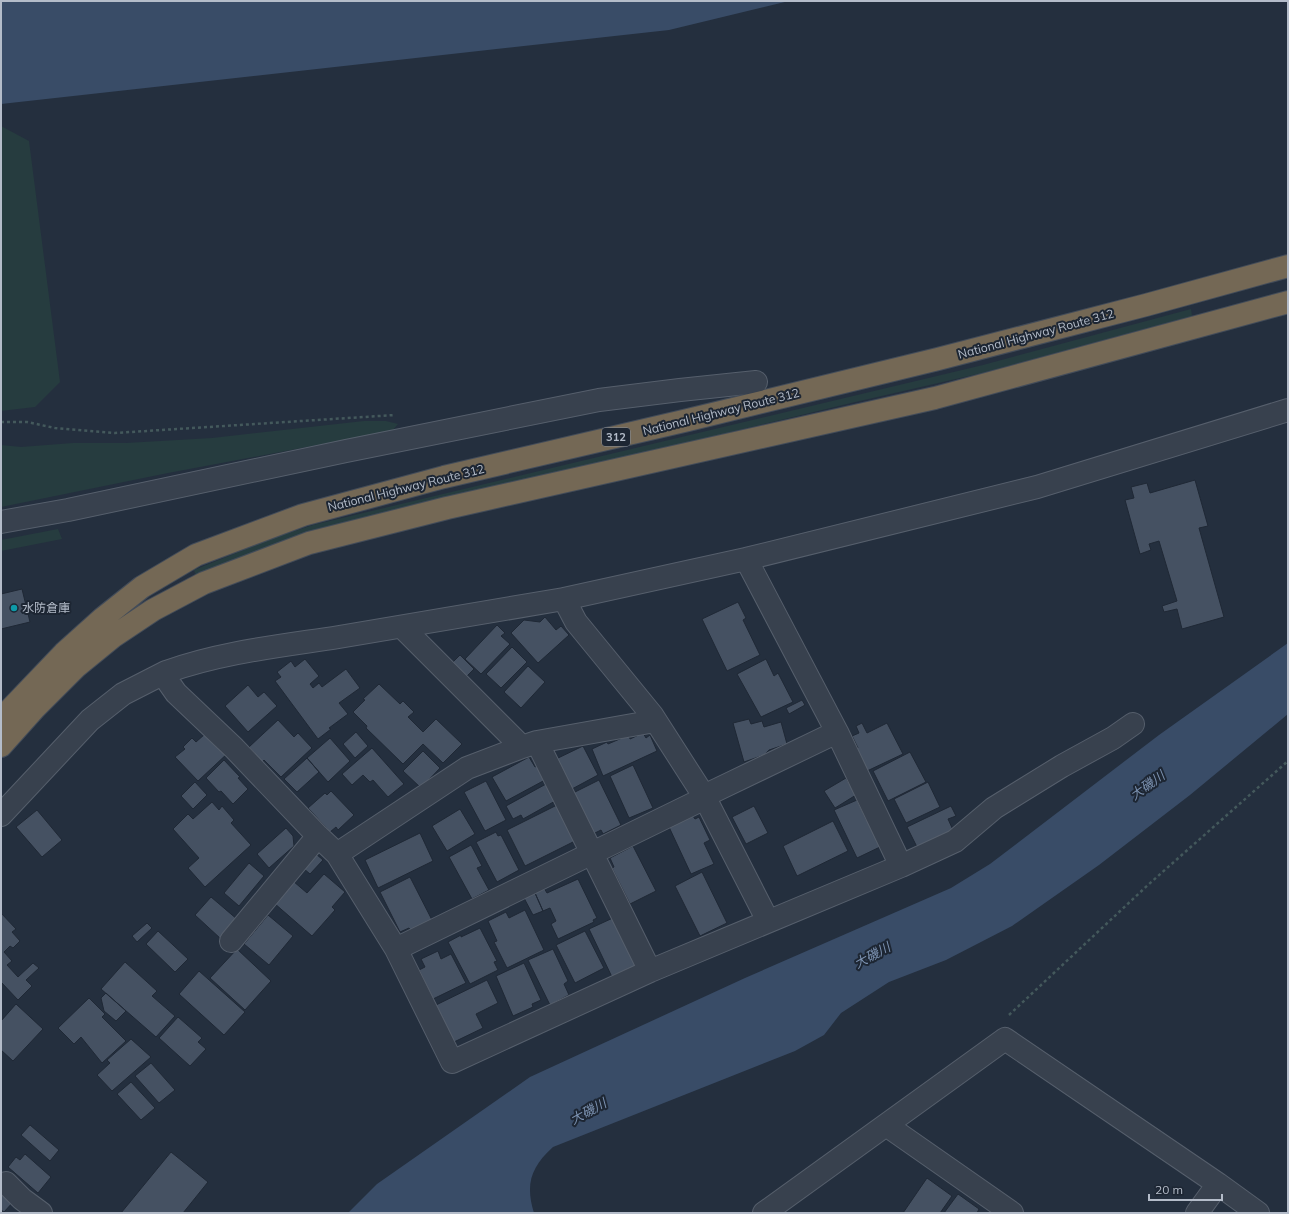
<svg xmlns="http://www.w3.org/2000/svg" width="1289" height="1214" font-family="Mulish,'Noto Sans JP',sans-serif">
<rect width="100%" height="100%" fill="#242f3e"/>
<path fill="#263c3f" d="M 1,126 L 29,141 L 60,382 L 35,407 L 1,411 Z
M 1191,309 L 1192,316 L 982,373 L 851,403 L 513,485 L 197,579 L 194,570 L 276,537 L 313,525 L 983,365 Z
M 364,421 L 386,421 L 398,424 L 392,431 L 168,473 L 1,507 L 1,445 L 21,447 L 73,443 L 126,443 L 212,438 Z
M 58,529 L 62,539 L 1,551 L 1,540 Z"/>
<path fill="#394c67" d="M 1,1 L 789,1 L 669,30 L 1,104 Z
M 1288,643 L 1288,714 L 1190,795 L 1099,865 L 1012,926 L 946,960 L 889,982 L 841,1013 L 824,1035 L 795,1051 L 553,1147 C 531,1167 525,1184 534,1213 L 348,1213 L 377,1184 L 530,1077 L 745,978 L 951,888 L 990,864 L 1159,735 Z"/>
<path fill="#455162" stroke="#1f2835" d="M 1195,480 L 1208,526 L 1199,528 L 1224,617 L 1182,629 L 1177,609 L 1164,612 L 1162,606 L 1177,601 L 1159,541 L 1149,544 L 1151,550 L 1140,554 L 1125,500 L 1134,498 L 1131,487 L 1147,483 L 1150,493 Z
M 22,589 L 30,622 L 1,629 L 1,594 Z
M 738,602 L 746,618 L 743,620 L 760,655 L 727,671 L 702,619 Z
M 545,617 L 556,630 L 561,626 L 569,635 L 538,663 L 511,633 L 524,620 L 540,622 Z
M 497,625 L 505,633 L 501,636 L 510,644 L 481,674 L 465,659 Z
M 512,647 L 527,662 L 501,688 L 486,674 Z
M 460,655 L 474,669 L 466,677 L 452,663 Z
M 305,659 L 319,676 L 310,684 L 313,688 L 319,683 L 322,687 L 346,669 L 360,688 L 339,703 L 348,714 L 329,728 L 331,729 L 318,739 L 275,681 L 281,677 L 277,672 L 291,661 L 295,667 Z
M 766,659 L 774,676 L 778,673 L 793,702 L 761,717 L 737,674 Z
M 528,666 L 545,682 L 521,708 L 504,692 Z
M 379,684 L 400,704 L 403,701 L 414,712 L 408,717 L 423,732 L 436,719 L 462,744 L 443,763 L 423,744 L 403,764 L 366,728 L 367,726 L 353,712 L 365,700 L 363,699 Z
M 248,685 L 258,697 L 264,692 L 277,706 L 248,732 L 225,706 Z
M 802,700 L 805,705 L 789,714 L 786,708 Z
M 749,719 L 751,724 L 762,721 L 764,727 L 781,722 L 787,744 L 769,750 L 764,755 L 744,762 L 733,723 Z
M 278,720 L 294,737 L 298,733 L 312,748 L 281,777 L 264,760 L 262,762 L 249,747 Z
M 862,723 L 867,733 L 887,723 L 903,754 L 867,771 L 856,749 L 858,748 L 852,736 L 859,733 L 856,726 Z
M 356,732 L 368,746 L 355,758 L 343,744 Z
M 643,733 L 646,738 L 650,735 L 657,751 L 603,776 L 592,749 L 607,742 L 608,744 L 629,735 L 630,739 Z
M 205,734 L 229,752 L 198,781 L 175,757 L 185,749 L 183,747 L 192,738 L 196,742 Z
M 330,738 L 350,761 L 328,782 L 307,758 Z
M 583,746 L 598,775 L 572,789 L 556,759 Z
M 372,748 L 404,784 L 388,797 L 373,780 L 370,782 L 363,775 L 352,785 L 342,774 Z
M 423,751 L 440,768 L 421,788 L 403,771 Z
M 910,752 L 926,782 L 888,801 L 873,771 Z
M 529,757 L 535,767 L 537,766 L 545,780 L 506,801 L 492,777 Z
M 307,758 L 319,772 L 297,792 L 284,779 Z
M 224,760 L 240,777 L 238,778 L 248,789 L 233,804 L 221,791 L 219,792 L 206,778 Z
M 633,765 L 653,808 L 629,818 L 610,776 Z
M 846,778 L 856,795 L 835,808 L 824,791 Z
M 599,780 L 621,825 L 603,834 L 601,830 L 593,834 L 573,793 Z
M 486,781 L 506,820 L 485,831 L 464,792 Z
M 195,782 L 207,795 L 193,809 L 181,796 Z
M 928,782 L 940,807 L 906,823 L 894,799 Z
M 546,784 L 557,800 L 523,819 L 521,815 L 513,819 L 506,806 Z
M 331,791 L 354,815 L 338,830 L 336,827 L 330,832 L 308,808 L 325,793 L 327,795 Z
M 857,800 L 867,821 L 871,819 L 880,847 L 857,858 L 834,810 Z
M 212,802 L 219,810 L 222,806 L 234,820 L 231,823 L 251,845 L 205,887 L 188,868 L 199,858 L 173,829 L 188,814 L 193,819 Z
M 559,804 L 575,841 L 525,866 L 507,830 Z
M 754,806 L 768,833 L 746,844 L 732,817 Z
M 951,806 L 956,816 L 948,819 L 953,830 L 917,847 L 907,827 Z
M 460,809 L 475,834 L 447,851 L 432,826 Z
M 37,810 L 62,840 L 42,857 L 16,827 Z
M 693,816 L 695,819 L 699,817 L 710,840 L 704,843 L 714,864 L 691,874 L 669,827 Z
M 833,821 L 848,851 L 797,876 L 783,846 Z
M 286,828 L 293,836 L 294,846 L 269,868 L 257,854 Z
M 496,832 L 498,836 L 501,835 L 519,870 L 497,882 L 476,842 Z
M 420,833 L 433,861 L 378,888 L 365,860 Z
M 471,845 L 482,866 L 477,868 L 489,890 L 472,899 L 449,857 Z
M 633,846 L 656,891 L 630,904 L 612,868 L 614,867 L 610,858 Z
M 316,854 L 323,860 L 310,874 L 303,868 Z
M 249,863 L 264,876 L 239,906 L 224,893 Z
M 702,872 L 727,923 L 700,936 L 675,886 Z
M 324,874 L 345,892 L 332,907 L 335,910 L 312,936 L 274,903 L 293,881 L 307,893 Z
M 410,877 L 432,920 L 411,931 L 409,928 L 400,932 L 380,892 Z
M 578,879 L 597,918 L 593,920 L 594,922 L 558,939 L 551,924 L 556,921 L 550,908 L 543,911 L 535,893 L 544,888 L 547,893 Z
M 535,893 L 543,911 L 533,915 L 524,898 Z
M 211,897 L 238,920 L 221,939 L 195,915 Z
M 525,910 L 544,950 L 507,968 L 494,942 L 497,941 L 488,921 L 506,912 L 509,918 Z
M 1,913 L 16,929 L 12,932 L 20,941 L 13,948 L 10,946 L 4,952 L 12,961 L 7,965 L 18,977 L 33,963 L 39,968 L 26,980 L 32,986 L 18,1000 L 1,982 Z
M 268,915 L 293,936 L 269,965 L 244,944 Z
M 615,917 L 636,966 L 612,977 L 589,929 Z
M 147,923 L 152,928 L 137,942 L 132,936 Z
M 480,928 L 497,961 L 494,962 L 498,970 L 470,984 L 448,942 L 461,935 L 461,937 Z
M 158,931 L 188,959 L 175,972 L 146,944 Z
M 585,931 L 604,968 L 575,983 L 556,945 Z
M 237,949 L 271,981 L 245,1010 L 210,978 Z
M 553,949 L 568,981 L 564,984 L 569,995 L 550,1005 L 528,960 Z
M 438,951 L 441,959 L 451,954 L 466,983 L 433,999 L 419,970 L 425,967 L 421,959 Z
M 125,962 L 157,991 L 152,996 L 175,1016 L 156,1037 L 101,989 Z
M 524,963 L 541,1000 L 532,1004 L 533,1007 L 513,1016 L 496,976 Z
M 199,971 L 245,1012 L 224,1035 L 179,994 Z
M 487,980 L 498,1003 L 476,1014 L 483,1028 L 454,1042 L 436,1005 Z
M 106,993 L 126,1011 L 116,1021 L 104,1011 L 101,998 Z
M 89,998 L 105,1014 L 102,1017 L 126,1041 L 102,1063 L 81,1037 L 74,1044 L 58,1028 Z
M 16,1004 L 43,1029 L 13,1061 L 1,1050 L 1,1021 Z
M 178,1017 L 202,1038 L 198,1042 L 206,1049 L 190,1066 L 159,1038 Z
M 131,1039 L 151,1057 L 112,1091 L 97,1075 L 110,1063 L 107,1060 Z
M 151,1063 L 175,1090 L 159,1103 L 135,1076 Z
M 131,1082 L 155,1108 L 141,1120 L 117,1094 Z
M 30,1125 L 59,1150 L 50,1161 L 21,1135 Z
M 171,1152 L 208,1182 L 183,1213 L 121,1213 Z
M 25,1154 L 51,1177 L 38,1193 L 8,1167 L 16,1157 L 20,1160 Z
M 927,1178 L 952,1196 L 940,1213 L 903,1213 Z
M 1,1190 L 14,1201 L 4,1212 L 1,1210 Z
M 958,1194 L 979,1209 L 977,1213 L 944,1213 Z"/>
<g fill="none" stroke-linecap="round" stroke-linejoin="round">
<defs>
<path id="street" d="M 1,522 L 68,510 L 346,451 L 599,400 L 680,390 L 756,382
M 746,559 L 837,732 L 901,866
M 564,599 L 746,559 L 1037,487 L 1288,410
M 402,627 L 522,747
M 166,672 C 222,652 281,646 339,637 C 414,625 489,612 564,599 L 576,622 L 652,715 L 704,796 L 768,921
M 537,742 L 650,971
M 704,796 L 837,732
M 1,815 L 90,720 L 123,694 L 166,672 L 169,683 L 176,693 L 234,748 L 318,836 L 337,854 L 396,949 L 452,1062 L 650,971 L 901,866 L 955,841 L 994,808 L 1062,766 L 1113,738 L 1133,724
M 337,854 L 467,768 L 522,747 L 537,742 L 655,721
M 231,941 L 318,836
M 396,949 L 705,798
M 886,1125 L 1012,1213
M 6,1183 L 22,1199 L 41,1213
M 1218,1184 L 1258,1213
M 764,1213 L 1005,1039 L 1218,1184 L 1197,1213"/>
<path id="highway" d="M 1,719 L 64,653 L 103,618 L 142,587 L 196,555 L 303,515 L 444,477 L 688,420 L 938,359 L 1146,305 L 1288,266
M 1,746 L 35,708 L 76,667 L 114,636 L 153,610 L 204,583 L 309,543 L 447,508 L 935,398 L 1288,302"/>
</defs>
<use href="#street" stroke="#565f6c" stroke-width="24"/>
<use href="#highway" stroke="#434c59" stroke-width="24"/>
<path stroke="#44595c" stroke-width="2.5" stroke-dasharray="3 3" stroke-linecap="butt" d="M 1,422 L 27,422 L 55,428 L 115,433 L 395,415
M 1009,1015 L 1149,884 L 1288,761"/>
<use href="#street" stroke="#38414e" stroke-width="22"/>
<use href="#highway" stroke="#746855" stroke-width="22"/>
</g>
<circle fill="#0f9aa8" stroke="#1d2633" stroke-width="1.5" cx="14" cy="608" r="4"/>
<g text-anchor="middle" stroke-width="4" stroke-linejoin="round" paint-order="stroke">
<rect fill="#1d2633" stroke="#878f9c" stroke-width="1" x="602" y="428" width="28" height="18" rx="3"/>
<g font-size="11" font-weight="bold" fill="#b4bcc9">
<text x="616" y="441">312</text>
</g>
<g font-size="12" fill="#b4bcc9" stroke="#1d2633">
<text transform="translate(1036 334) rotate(-15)" y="4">National Highway Route 312</text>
<text transform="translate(721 412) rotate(-14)" y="4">National Highway Route 312</text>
<text transform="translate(406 488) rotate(-14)" y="4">National Highway Route 312</text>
</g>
<g font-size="12" fill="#b4bcc9" stroke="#1d2633" text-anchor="start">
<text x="22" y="612">水防倉庫</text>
</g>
<g font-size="13" font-style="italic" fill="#7c92b1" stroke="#1d2633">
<text transform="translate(1147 785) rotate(-36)" y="5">大磯川</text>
<text transform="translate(872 955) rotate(-29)" y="5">大磯川</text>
<text transform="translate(588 1111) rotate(-29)" y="5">大磯川</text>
</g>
</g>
<rect width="1289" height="1214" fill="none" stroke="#b4bcc9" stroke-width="4"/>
<path d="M1149 1194v6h73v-6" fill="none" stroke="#b4bcc9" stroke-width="2"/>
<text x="1155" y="1194" font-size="12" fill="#b4bcc9" stroke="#1d2633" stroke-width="3" paint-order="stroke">20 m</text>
</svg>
